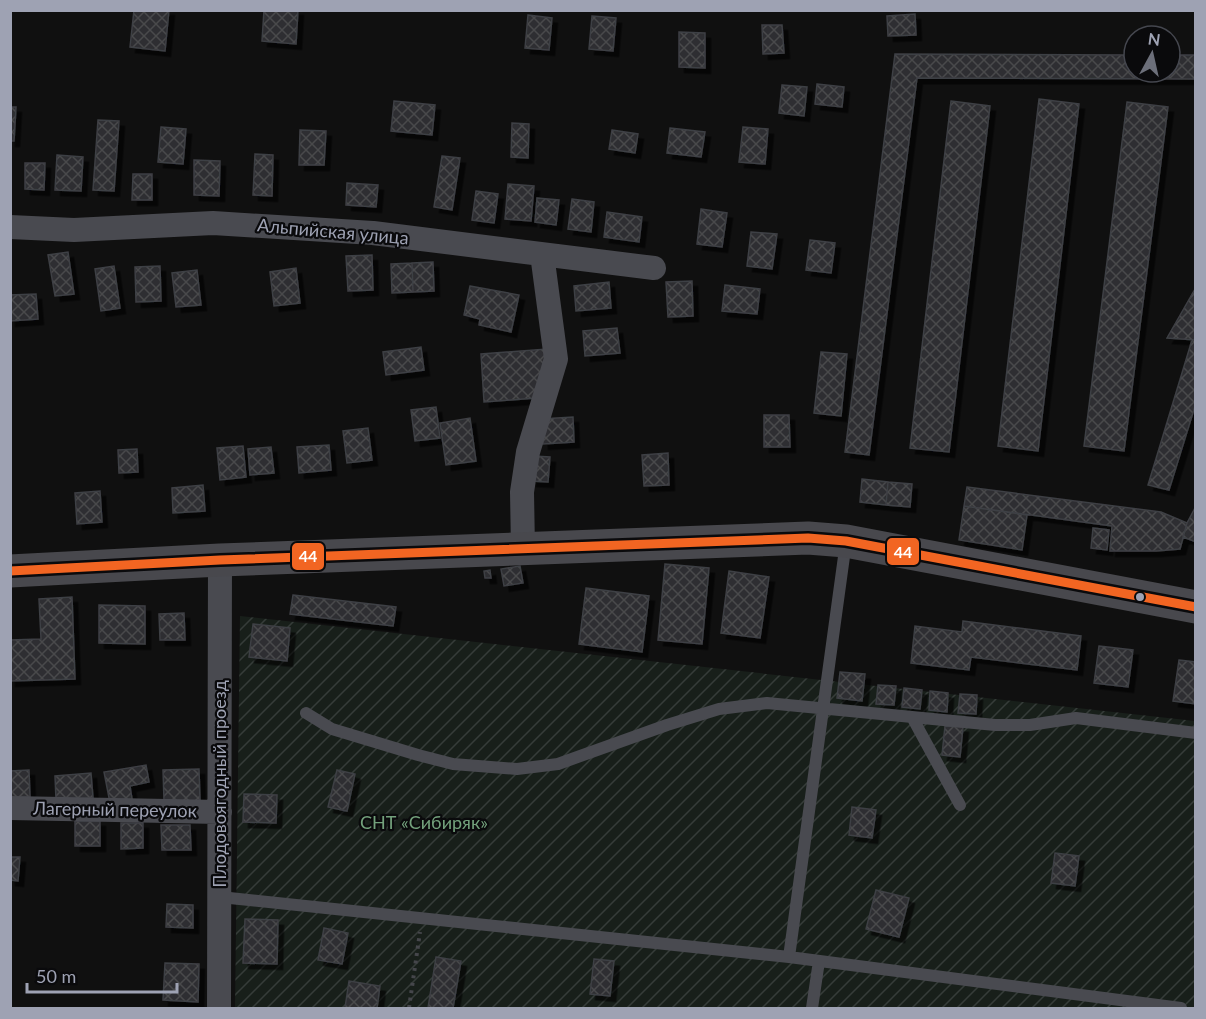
<svg xmlns="http://www.w3.org/2000/svg" width="1206" height="1019" font-family="Lato,sans-serif">
<defs>
<pattern id="garden-furrows" width="10" height="10" patternUnits="userSpaceOnUse" patternTransform="scale(1.5)"><rect width="10" height="10" fill="#181f1a"/><path d="M-1 1l2-2M0 10L10 0M9 11l2-2" fill="none" stroke="#363c39"/></pattern>
<pattern id="building-cross-hatch" width="8" height="8" patternUnits="userSpaceOnUse" patternTransform="scale(1.5)"><rect width="8" height="8" fill="#2d2e30"/><path d="M0 0l8 8M0 8l8-8" fill="none" stroke="#48494c"/></pattern>
<filter id="shadow"><feDropShadow dx="5.5" dy="5.5" stdDeviation="0" flood-color="#0009"/></filter>
</defs>
<rect width="100%" height="100%" fill="#101010"/>
<path fill="url(#garden-furrows)" d="M 240,616 L 1195,721 L 1195,1008 L 235,1008 Z"/>
<path fill="url(#building-cross-hatch)" stroke="#3e3f44" stroke-width="1.5" filter="url(#shadow)" d="M 134,10 L 169,10 L 165,51 L 130,47 Z
M 264,10 L 298,10 L 296,44 L 262,41 Z
M 915,14 L 916,35 L 888,36 L 887,16 Z
M 528,15 L 552,18 L 549,50 L 525,48 Z
M 592,16 L 616,18 L 613,51 L 589,49 Z
M 762,25 L 782,25 L 784,53 L 763,54 Z
M 679,32 L 705,33 L 705,68 L 679,67 Z
M 895,54 L 1134,55 L 1134,72 L 1170,72 L 1170,55 L 1196,55 L 1196,79 L 917,78 L 869,455 L 845,452 Z
M 817,84 L 844,87 L 842,107 L 815,104 Z
M 782,85 L 807,87 L 804,116 L 779,113 Z
M 1039,99 L 1079,104 L 1038,451 L 998,446 Z
M 394,101 L 435,105 L 432,135 L 391,131 Z
M 951,101 L 990,106 L 949,452 L 910,448 Z
M 1127,102 L 1168,107 L 1124,451 L 1084,446 Z
M 10,107 L 16,107 L 14,141 L 10,141 Z
M 98,120 L 119,121 L 114,191 L 93,190 Z
M 512,123 L 529,124 L 528,158 L 511,157 Z
M 161,127 L 186,129 L 183,164 L 158,162 Z
M 743,127 L 768,129 L 765,164 L 739,162 Z
M 670,128 L 705,132 L 701,157 L 667,153 Z
M 300,130 L 326,131 L 324,165 L 299,165 Z
M 612,130 L 638,134 L 635,153 L 609,149 Z
M 255,154 L 273,155 L 272,196 L 253,195 Z
M 57,155 L 83,157 L 81,191 L 55,190 Z
M 442,156 L 460,158 L 452,210 L 434,207 Z
M 194,160 L 220,161 L 219,196 L 194,195 Z
M 25,163 L 45,163 L 44,190 L 25,189 Z
M 133,174 L 152,174 L 152,200 L 132,200 Z
M 347,183 L 378,185 L 376,207 L 346,205 Z
M 508,184 L 534,186 L 531,221 L 505,219 Z
M 476,191 L 498,194 L 494,223 L 472,220 Z
M 537,198 L 559,200 L 556,225 L 535,222 Z
M 572,199 L 594,202 L 591,232 L 568,229 Z
M 701,209 L 727,213 L 722,247 L 697,244 Z
M 607,212 L 642,217 L 639,242 L 604,237 Z
M 751,232 L 777,234 L 772,269 L 747,266 Z
M 810,240 L 835,243 L 831,273 L 806,270 Z
M 68,252 L 74,294 L 55,296 L 48,255 Z
M 372,255 L 373,290 L 348,291 L 346,256 Z
M 433,262 L 434,291 L 413,292 L 412,263 Z
M 412,263 L 413,292 L 392,293 L 391,264 Z
M 114,266 L 120,308 L 101,311 L 95,269 Z
M 160,266 L 161,301 L 136,302 L 135,267 Z
M 296,268 L 300,303 L 274,306 L 270,272 Z
M 197,270 L 201,305 L 176,307 L 172,273 Z
M 692,281 L 693,316 L 668,317 L 666,282 Z
M 609,282 L 611,308 L 576,311 L 574,286 Z
M 1196,282 L 1196,340 L 1167,338 L 1195,289 Z
M 725,285 L 760,289 L 757,314 L 722,311 Z
M 470,286 L 519,295 L 511,332 L 479,325 L 480,319 L 464,315 Z
M 36,294 L 38,319 L 10,321 L 10,295 Z
M 617,328 L 620,353 L 585,356 L 583,331 Z
M 1192,340 L 1196,340 L 1196,403 L 1169,490 L 1148,485 Z
M 421,347 L 424,370 L 386,375 L 383,352 Z
M 547,349 L 536,398 L 484,402 L 481,354 Z
M 821,352 L 847,354 L 841,416 L 814,413 Z
M 436,407 L 440,438 L 415,441 L 411,410 Z
M 764,415 L 789,415 L 790,447 L 764,447 Z
M 573,417 L 574,442 L 543,444 L 541,419 Z
M 470,418 L 476,461 L 446,465 L 440,423 Z
M 368,428 L 372,460 L 347,463 L 343,431 Z
M 329,445 L 331,470 L 299,473 L 297,447 Z
M 243,446 L 246,477 L 220,480 L 217,448 Z
M 271,447 L 274,473 L 250,475 L 248,449 Z
M 137,449 L 138,472 L 119,473 L 118,450 Z
M 668,453 L 669,485 L 644,486 L 642,455 Z
M 533,456 L 550,457 L 548,482 L 531,481 Z
M 862,479 L 888,482 L 886,505 L 860,502 Z
M 888,482 L 912,484 L 910,507 L 886,505 Z
M 203,485 L 205,511 L 173,513 L 172,488 Z
M 967,487 L 1161,512 L 1187,523 L 1180,549 L 1156,551 L 1110,551 L 1112,526 L 964,506 Z
M 100,491 L 102,522 L 77,524 L 75,493 Z
M 964,506 L 1027,515 L 1022,550 L 959,540 Z
M 1196,506 L 1196,542 L 1183,537 L 1187,523 Z
M 1093,528 L 1109,530 L 1107,550 L 1091,548 Z
M 665,564 L 709,568 L 702,644 L 658,640 Z
M 520,566 L 523,583 L 504,586 L 501,569 Z
M 490,570 L 491,578 L 485,578 L 484,571 Z
M 729,571 L 769,577 L 760,638 L 721,633 Z
M 586,588 L 649,596 L 642,652 L 579,644 Z
M 293,595 L 396,607 L 393,626 L 290,614 Z
M 72,597 L 75,679 L 10,681 L 10,640 L 41,639 L 39,599 Z
M 99,605 L 145,606 L 145,644 L 99,643 Z
M 184,613 L 185,640 L 160,640 L 159,614 Z
M 963,621 L 1081,636 L 1077,670 L 971,657 L 969,670 L 911,663 L 915,626 L 962,632 Z
M 253,624 L 290,628 L 287,661 L 249,657 Z
M 1099,646 L 1133,650 L 1128,687 L 1094,683 Z
M 1179,660 L 1196,662 L 1196,704 L 1173,701 Z
M 840,672 L 865,674 L 862,701 L 837,698 Z
M 878,685 L 896,686 L 894,705 L 876,704 Z
M 904,688 L 922,690 L 920,709 L 902,707 Z
M 930,691 L 948,693 L 947,712 L 929,710 Z
M 960,694 L 977,695 L 976,714 L 958,713 Z
M 945,726 L 963,727 L 960,757 L 942,755 Z
M 146,765 L 149,782 L 130,786 L 132,799 L 110,803 L 104,772 Z
M 199,769 L 200,801 L 164,801 L 163,770 Z
M 29,770 L 30,797 L 10,798 L 10,771 Z
M 337,770 L 355,774 L 347,811 L 328,807 Z
M 91,773 L 93,798 L 56,800 L 55,776 Z
M 244,794 L 277,795 L 276,823 L 243,822 Z
M 852,807 L 876,810 L 872,838 L 849,835 Z
M 75,821 L 100,821 L 100,846 L 75,846 Z
M 121,823 L 143,823 L 143,848 L 121,849 Z
M 161,825 L 190,825 L 191,850 L 162,850 Z
M 1055,853 L 1079,856 L 1075,886 L 1051,883 Z
M 10,857 L 20,857 L 18,881 L 10,880 Z
M 876,890 L 909,898 L 899,937 L 866,929 Z
M 167,904 L 193,905 L 193,928 L 166,927 Z
M 245,919 L 278,920 L 277,964 L 243,963 Z
M 324,928 L 348,933 L 342,964 L 318,960 Z
M 436,957 L 461,961 L 453,1008 L 428,1008 Z
M 594,959 L 614,961 L 610,996 L 590,994 Z
M 165,963 L 199,964 L 198,1002 L 163,1000 Z
M 349,981 L 380,986 L 377,1008 L 345,1008 Z"/>
<g fill="none" stroke-linecap="round" stroke-linejoin="round">
<path stroke="#45464b" stroke-width="4" stroke-dasharray="3 4.5" stroke-linecap="butt" d="M 409,1008 L 420,932"/>
<path stroke="#494a50" stroke-width="12" d="M 306,713 L 332,729 L 418,755 L 453,764 L 517,769 L 558,764 L 667,725 L 719,709 L 767,703 L 995,725 L 1030,725 L 1076,718 L 1196,733
M 912,717 L 960,805
M 220,897 L 789,957 L 1181,1008
M 789,957 L 846,542
M 812,1008 L 819,961"/>
<path stroke="#494a50" stroke-width="24" d="M 10,227 L 74,230 L 213,223 L 373,233 L 654,268
M 523,549 L 522,492 L 528,452 L 556,359 L 542,254
M 10,808 L 220,812
M 219,1008 L 220,560"/>
<path stroke="#48484d" stroke-width="33" d="M 10,571 L 220,560 L 808,538 L 846,541 L 1196,607"/>
<defs>
<path id="bus-1" d="M 10,571 L 220,560 L 808,538 L 846,541 L 1196,607"/>
</defs>
<use href="#bus-1" stroke="#0a0a0c" stroke-width="14"/>
<use href="#bus-1" stroke="#f26522" stroke-width="9"/>
</g>
<circle fill="#9ea2b3" stroke="#0a0a0c" stroke-width="2" cx="1140" cy="597" r="5"/>
<g text-anchor="middle" stroke-width="4.5" stroke-linejoin="round" paint-order="stroke">
<g font-size="18" fill="#9ea2b3" stroke="#0a0a0c">
<text transform="translate(333 232) rotate(5)" y="6">Альпийская улица</text>
<text transform="translate(220 784) rotate(-90)" y="6">Плодовоягодный проезд</text>
<text transform="translate(115 810) rotate(1)" y="6">Лагерный переулок</text>
</g>
<g font-size="18" fill="#73a17c" stroke="#0a0a0c">
<text x="424" y="829">СНТ «Сибиряк»</text>
</g>
</g>
<g stroke="#0a0a0c" stroke-width="2">
<rect x="886" y="537" width="34" height="29" rx="6" fill="#f26522"/>
<rect x="291" y="542" width="34" height="29" rx="6" fill="#f26522"/>
</g>
<g font-size="16" text-anchor="middle" font-weight="bold" fill="#fff">
<text x="903" y="558">44</text>
<text x="308" y="562">44</text>
</g>
<rect width="1206" height="1019" fill="none" stroke="#9ea2b3" stroke-width="24"/>
<g transform="translate(1152 54) rotate(8)"><circle r="28" fill="#0a0a0c" stroke="#45474f" stroke-width="1.5"/>
<path d="M0-4.5L10 22L0 15L-10 22Z" fill="#6c6f7a"/>
<text y="-9" font-size="16" font-weight="bold" text-anchor="middle" fill="#9ea2b3">N</text>
</g>
<path d="M27 983v9h150v-9" fill="none" stroke="#9ea2b3" stroke-width="3"/>
<text x="36" y="983" font-size="18" fill="#9ea2b3" stroke="#0a0a0c" stroke-width="4.5" paint-order="stroke">50 m</text>
</svg>
